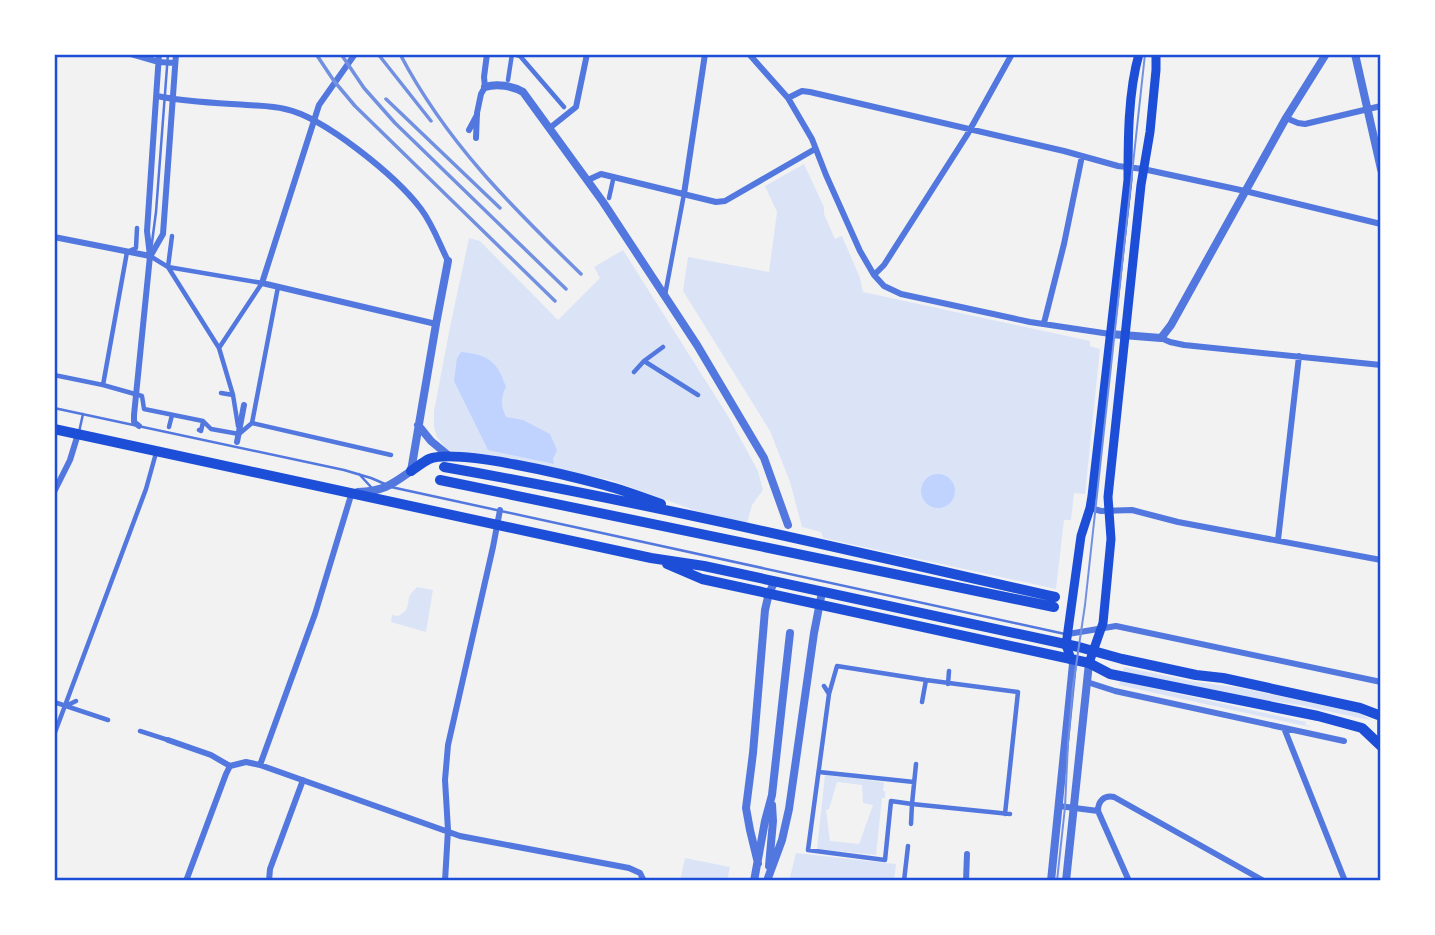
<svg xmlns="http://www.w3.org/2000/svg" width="1435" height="935" font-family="Ubuntu,sans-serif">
<rect width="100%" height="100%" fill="#f2f2f2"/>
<path fill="#dbe4f7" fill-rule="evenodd" d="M 804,164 L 824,207 L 824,214 L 835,239 L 842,236 L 860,278 L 863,292 L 1090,341 L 1090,346 L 1100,349 L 1085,494 L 1074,493 L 1071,520 L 1064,520 L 1056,589 L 823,538 L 821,532 L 802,527 L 790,482 L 770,431 L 683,291 L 688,257 L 769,272 L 777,212 L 765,186 Z
M 469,238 L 480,241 L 558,320 L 600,278 L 594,267 L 623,250 L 728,416 L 758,471 L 763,490 L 752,505 L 747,523 L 705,514 L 610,480 L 518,461 L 447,450 L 437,437 L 434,427 L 434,411 L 450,327 Z
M 417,587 L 433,590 L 426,632 L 391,622 L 392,615 L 398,616 C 411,609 406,605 410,595 C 412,592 415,589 417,587 Z
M 1124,667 L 1196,682 L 1242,688 L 1359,713 L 1372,720 L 1364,719 L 1300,705 L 1241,697 L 1123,672 Z
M 1120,681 L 1306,722 L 1305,725 L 1310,726 L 1310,727 L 1119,685 Z
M 825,775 L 884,782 L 883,791 L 885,791 L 885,798 L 882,798 L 876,855 L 817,849 ZM 837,782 L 862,785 L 863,803 L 873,805 L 859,844 L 830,841 L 826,810 L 829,809 Z
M 796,853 L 896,864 L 894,881 L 789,881 Z
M 685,858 L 730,867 L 727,881 L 680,881 Z"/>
<path fill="#bfd3fe" d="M 461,352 C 489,355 497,361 506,387 C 500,399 501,406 506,417 L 523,420 L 550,434 L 557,450 L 553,459 L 554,464 L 488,450 L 454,381 L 457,358 Z
M921 491a17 17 0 1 1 34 0a17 17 0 1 1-34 0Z"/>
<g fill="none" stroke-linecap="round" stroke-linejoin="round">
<path stroke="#5277de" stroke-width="2.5" d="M 151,250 L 156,212 L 168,54
M 54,408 L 344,470 L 371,478 L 385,484
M 79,432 L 83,414
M 359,474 L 371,487
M 391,487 L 1065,634"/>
<path stroke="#5277de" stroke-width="4.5" d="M 513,54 L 520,56 L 564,107
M 508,80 L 512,54
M 609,198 L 613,180
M 172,236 L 168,267 L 219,348 L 233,395 L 238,426
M 150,256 L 168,267 L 262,283 L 219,348
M 665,295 L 684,194
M 644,361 L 698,395
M 634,372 L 644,361 L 663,347
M 54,375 L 103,385 L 142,396 L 144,409 L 203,421 L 211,429 L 239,434 L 252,423 L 278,287
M 103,385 L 127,252 L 136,248 L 137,228
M 221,393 L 233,395
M 252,423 L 391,455
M 169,427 L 172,415
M 199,430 L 201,431 L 203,422
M 926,680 L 1018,692 L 1005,814
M 948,684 L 949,671
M 824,686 L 829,694 L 808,850 L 885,860 L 891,801 L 912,804 L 911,824
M 829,694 L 837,666 L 926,680 L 922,702
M 54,702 L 108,720
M 66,706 L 76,701
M 140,731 L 168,740
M 54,735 L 146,489 L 156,453
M 916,764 L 912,804 L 1010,814
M 819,772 L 914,782
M 904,881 L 908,846"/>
<path stroke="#5277de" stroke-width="6" d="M 131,54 L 159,62 L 175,63
M 355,54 L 319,105 L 262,283 L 436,324
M 749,54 L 788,98 L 812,139 L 826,175 L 860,251 L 874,275 L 884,286 L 901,294 L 1030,322 L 1110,334
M 157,96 C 186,102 217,103 247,105 C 260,106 273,106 285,109 C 324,117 397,177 421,209 C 433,225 439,243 448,261
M 788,98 L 802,91 L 810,92 L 1064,151 L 1118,166 L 1143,169 L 1245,191 L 1381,224
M 1286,118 L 1298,123 L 1305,124 L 1381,106
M 551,127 L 576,107 L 587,54
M 469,130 L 477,115
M 476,138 L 477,113 L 481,94 L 485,87 L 484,77 L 487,54
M 588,180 L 601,174 L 716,202 L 725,201 L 815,149
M 684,194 L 705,54
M 54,237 L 150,256
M 151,255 L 163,234 L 176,54
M 874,275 L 884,265 L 967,135 L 1012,54
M 1044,323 L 1064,244 L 1082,156
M 1161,338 L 1170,342 L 1184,345 L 1381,365
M 139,426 L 134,422 L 134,415 L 150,256 L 147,231 L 159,54
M 237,442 L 244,405
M 54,492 L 70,460 L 78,434
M 1090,508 L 1101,511 L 1132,510 L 1178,522 L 1381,560
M 1278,540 L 1299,356
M 1068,634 L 1116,626 L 1381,682
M 1087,682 L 1115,691 L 1344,741
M 1284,728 L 1345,881
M 168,740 L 211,755 L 230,766 L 246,762 L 260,765 L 460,836 L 629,868 L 640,873 L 644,881
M 260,765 L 315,614 L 352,492
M 1059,806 L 1098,811
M 1098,811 C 1098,801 1104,795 1114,797 L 1264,881
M 1098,811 L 1129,881
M 186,881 L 226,774 L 230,766
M 269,881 L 270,869 L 303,780
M 445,881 L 448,830 L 445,780 L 448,745 L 493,547 L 500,510
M 966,881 L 967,854"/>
<path stroke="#5277de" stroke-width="8" d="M 1355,54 L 1381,169
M 485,87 C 497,83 513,86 523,92 L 603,202 L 697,345 L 764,458 L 788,525
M 1110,334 L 1161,338 L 1171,325 L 1286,118 L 1326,54
M 418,425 L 431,441 L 449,456
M 358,492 C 384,491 391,485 411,471 L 436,324 L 448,261
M 1381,714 L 1381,736
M 758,863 L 750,830 L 746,808 L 753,753 L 765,610 L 769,593 L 775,581
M 769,866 L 773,821 L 772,805
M 768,878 L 782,840 L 789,809 L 814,633 L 822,592
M 754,881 L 765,821 L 772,795 L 790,633
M 1051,881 L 1073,664 L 1071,659
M 1066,881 L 1089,663"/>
<path stroke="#1d4ed8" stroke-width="9" d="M 1071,659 L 1066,645 L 1081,536 L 1090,508 L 1092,496 L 1128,180 C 1128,141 1128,92 1139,54
M 1089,663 L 1103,623 L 1111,539 L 1108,497 L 1141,185 L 1150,132 L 1156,70 L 1156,54"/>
<path stroke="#1d4ed8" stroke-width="10" d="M 54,429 L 651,558 L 704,566 L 1079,647 L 1122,659 L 1196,675 L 1223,678 L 1360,708 L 1381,716
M 667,564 L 702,579 L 1089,663 L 1110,674 L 1318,716 L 1362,728 L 1381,746"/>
<path stroke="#1d4ed8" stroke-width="10" d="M 444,467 C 649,503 852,551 1055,597
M 411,471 C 417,467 423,462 429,459 C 458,448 571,476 604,485 C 623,490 642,497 661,504
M 440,480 L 1054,607"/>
<path stroke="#7290e2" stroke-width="2" d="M 1057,881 L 1065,807 L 1068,743 L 1073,686 L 1085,605 L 1145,54"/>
<path stroke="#7290e2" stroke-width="3.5" d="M 316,54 L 334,81 L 355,106 L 555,301
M 341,54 L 364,88 L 395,123 L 566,289
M 378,54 L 431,121
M 400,54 C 446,142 511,206 581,274
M 386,99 L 500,208"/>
</g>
<rect width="1435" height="935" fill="none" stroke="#ffffff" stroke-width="112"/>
<rect x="56" y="56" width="1323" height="823" fill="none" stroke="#1d4ed8" stroke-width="2.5"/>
</svg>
